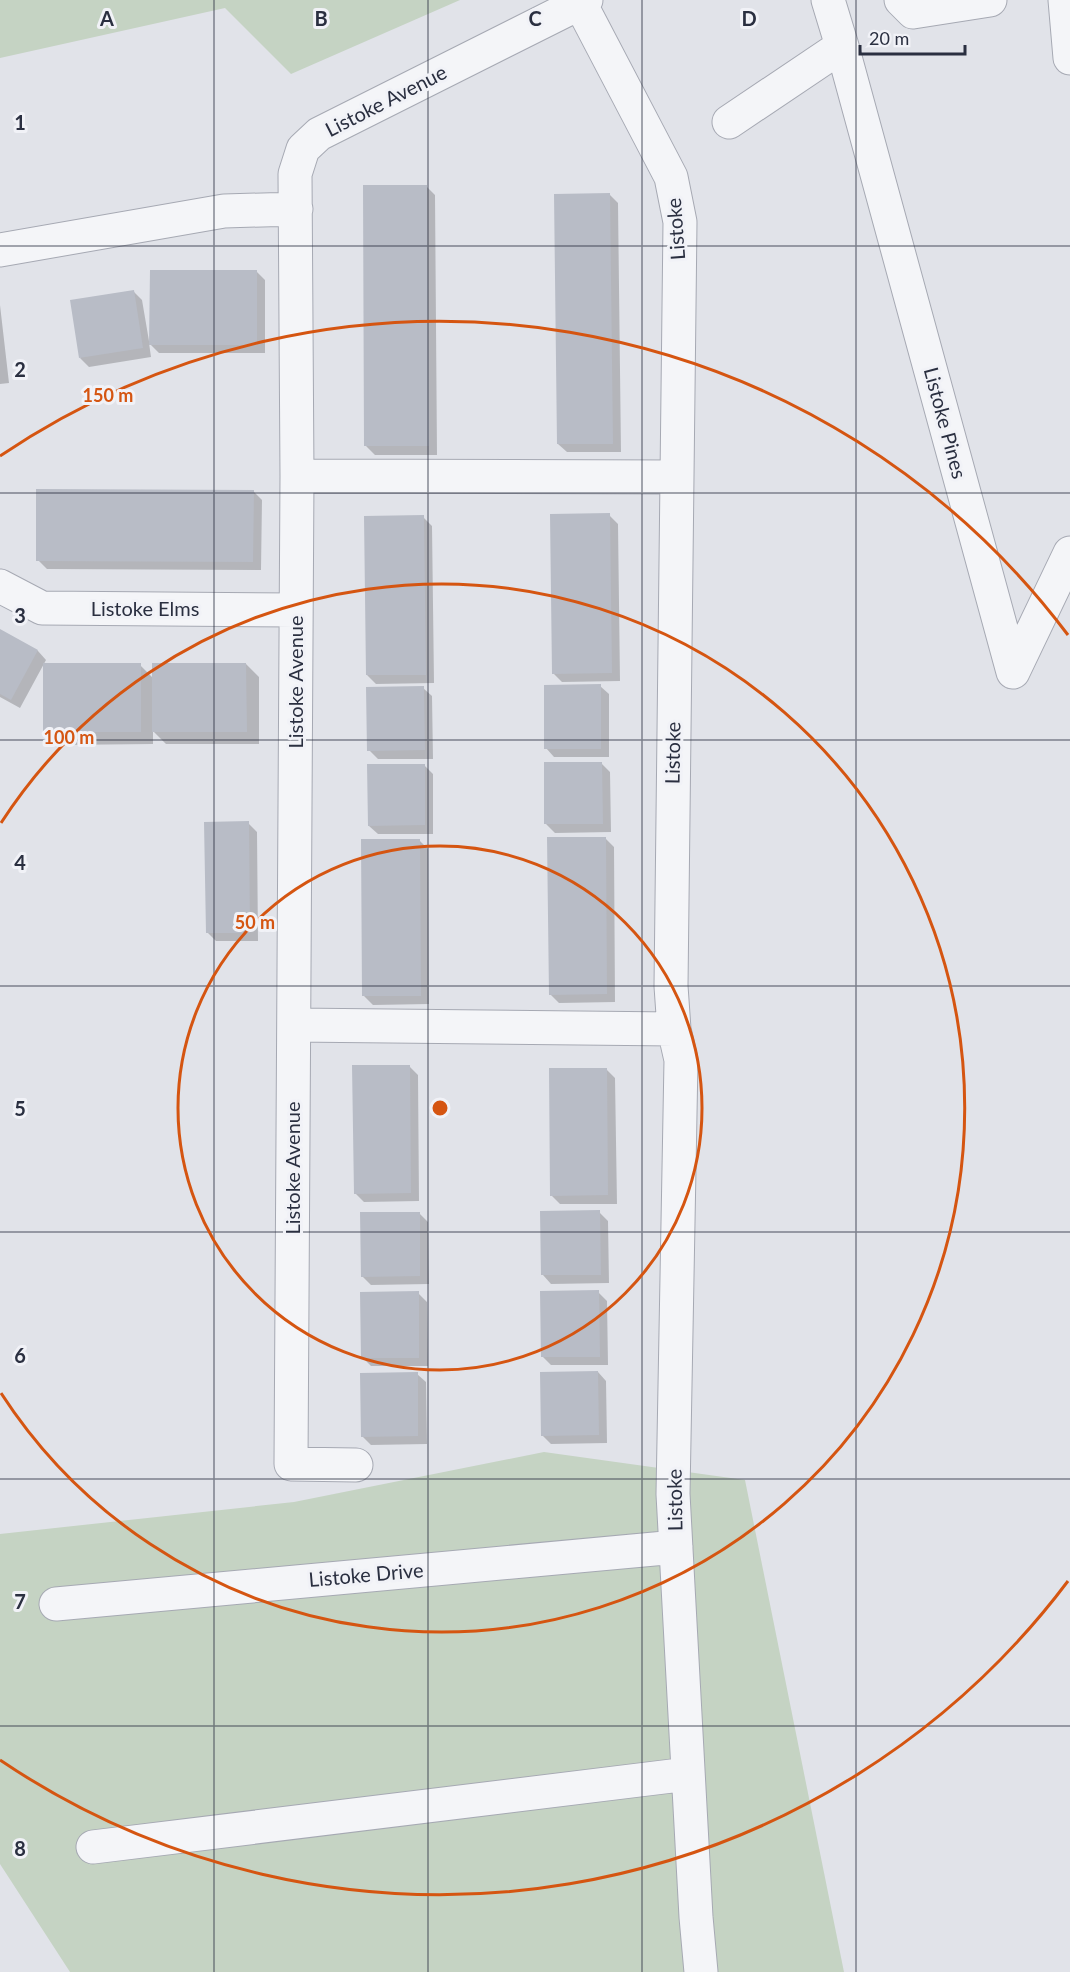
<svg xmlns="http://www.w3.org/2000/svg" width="1070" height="1972" font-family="Lato,sans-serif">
<rect width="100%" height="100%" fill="#e1e3e9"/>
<path fill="#c5d3c3" d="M 0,0 L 460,0 L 291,74 L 225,8 L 0,58 Z
M 544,1452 L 745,1480 L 844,1972 L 70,1972 L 0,1864 L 0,1534 L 294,1502 Z"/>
<path fill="#0003" d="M 426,186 L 435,195 L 437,455 L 375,455 L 366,446 Z
M 610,195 L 618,203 L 621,452 L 567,452 L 558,444 Z
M 256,271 L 265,280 L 265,353 L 159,353 L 149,343 L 151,357 L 89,367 L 80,358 L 134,292 L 142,300 L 149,341 L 151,341 Z
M 0,305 L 9,383 L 0,384 Z
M 253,491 L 262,500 L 261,570 L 47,569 L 38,560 Z
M 609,515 L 618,524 L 620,681 L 562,682 L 553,673 Z
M 423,517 L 432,526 L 434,683 L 376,684 L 367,675 Z
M 0,630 L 38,651 L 46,660 L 20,708 L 0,697 Z
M 246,664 L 259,677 L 259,744 L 166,744 L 153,731 L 153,744 L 58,745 L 45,732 L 140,665 L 153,678 Z
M 600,686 L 609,694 L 609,757 L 554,757 L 546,748 Z
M 423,688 L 432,696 L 433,759 L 378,759 L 369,750 Z
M 601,763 L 610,772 L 611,832 L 555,833 L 546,824 Z
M 424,765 L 433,774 L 433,834 L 378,834 L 369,826 Z
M 248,823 L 257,832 L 258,941 L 216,941 L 207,932 Z
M 605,838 L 614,847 L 615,1002 L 559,1003 L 550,994 Z
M 419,840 L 428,849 L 429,1004 L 373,1005 L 364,996 Z
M 409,1066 L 418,1075 L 419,1201 L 364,1202 L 355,1193 Z
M 606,1069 L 615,1078 L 617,1204 L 560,1204 L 552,1196 Z
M 599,1212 L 608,1221 L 609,1283 L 551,1284 L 543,1275 Z
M 419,1213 L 428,1222 L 429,1284 L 371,1285 L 362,1276 Z
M 598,1292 L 607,1301 L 608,1365 L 551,1365 L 542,1356 Z
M 418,1293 L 427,1302 L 428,1366 L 371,1366 L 363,1358 Z
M 598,1372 L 606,1381 L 607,1443 L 551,1444 L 542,1435 Z
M 417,1374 L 426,1382 L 427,1444 L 371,1445 L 362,1436 Z"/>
<path fill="#b8bcc6" d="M 363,185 L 427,185 L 429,446 L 364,446 Z
M 610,193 L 613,444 L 557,444 L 554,194 Z
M 150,270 L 257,270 L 257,345 L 149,345 Z
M 134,290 L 143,348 L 79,358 L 70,300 Z
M 36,489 L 254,490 L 253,562 L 36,561 Z
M 610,513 L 612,673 L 552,674 L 550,514 Z
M 424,515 L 426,675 L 366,675 L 364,516 Z
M 0,629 L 38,650 L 11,700 L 0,694 Z
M 43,663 L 141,663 L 141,732 L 43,732 Z
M 152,663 L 246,663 L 247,732 L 152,732 Z
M 601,684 L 601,749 L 544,749 L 544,685 Z
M 424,686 L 425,750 L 367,751 L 366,687 Z
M 544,762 L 602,762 L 603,824 L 544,824 Z
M 367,764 L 425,764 L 425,825 L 368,826 Z
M 249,821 L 250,933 L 206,933 L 204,822 Z
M 547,837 L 606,837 L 607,994 L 549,995 Z
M 361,839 L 420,839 L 421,996 L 362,996 Z
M 352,1065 L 410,1065 L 411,1193 L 354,1194 Z
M 549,1068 L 607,1068 L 608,1195 L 550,1196 Z
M 600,1210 L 601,1275 L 541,1275 L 540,1211 Z
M 360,1212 L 420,1212 L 420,1276 L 361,1277 Z
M 599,1290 L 600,1357 L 541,1357 L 540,1291 Z
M 419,1291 L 419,1358 L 361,1358 L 360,1292 Z
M 598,1371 L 599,1435 L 541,1436 L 540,1372 Z
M 418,1372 L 418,1436 L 361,1437 L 360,1373 Z"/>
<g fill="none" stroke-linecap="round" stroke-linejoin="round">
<defs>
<path id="minor" d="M 901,0 L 913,12 L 990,0
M 1065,0 L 1070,58
M 580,3 L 671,177 L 680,222 L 671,986 L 674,1029 L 681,1060 L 673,1494 L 696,1917 L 701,1972
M 842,46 L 1013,672
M 729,122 L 842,46 L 828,0
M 0,250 L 224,211 L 296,209
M 297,476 L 676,477
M 0,586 L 42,608 L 296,610
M 1013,672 L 1070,553
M 294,1025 L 674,1029
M 356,1465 L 291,1464 L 297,476 L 295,174 L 303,149 L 319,134 L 586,0
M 56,1604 L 676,1547
M 93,1847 L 688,1774"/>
</defs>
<use href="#minor" stroke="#a6a9b3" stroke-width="35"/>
<use href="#minor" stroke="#f4f5f8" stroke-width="33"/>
</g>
<path fill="none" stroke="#2a2f40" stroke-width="1.5" stroke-opacity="0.55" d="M 214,0 L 214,1972M 428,0 L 428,1972M 642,0 L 642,1972M 856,0 L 856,1972M 0,246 L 1070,246M 0,493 L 1070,493M 0,740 L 1070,740M 0,986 L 1070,986M 0,1232 L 1070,1232M 0,1479 L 1070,1479M 0,1726 L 1070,1726"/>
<g fill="none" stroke="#d55511" stroke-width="3">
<circle cx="440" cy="1108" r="262"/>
<path d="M1 823A524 524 0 1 1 1 1393"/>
<path d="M1068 1581A786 786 0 0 1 0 1760M0 456A786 786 0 0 1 1068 635"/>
</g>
<g text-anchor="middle" stroke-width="6" stroke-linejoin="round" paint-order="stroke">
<g font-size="20" fill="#2a2f40" stroke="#f1f2f7">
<text transform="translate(386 101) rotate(-27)" y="7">Listoke Avenue</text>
<text transform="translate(676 229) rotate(-94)" y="7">Listoke</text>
<text transform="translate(945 423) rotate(75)" y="7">Listoke Pines</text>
<text x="145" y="616">Listoke Elms</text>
<text transform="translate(296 682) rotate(-90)" y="7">Listoke Avenue</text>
<text transform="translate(673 753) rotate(-89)" y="7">Listoke</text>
<text transform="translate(293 1168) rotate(-90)" y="7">Listoke Avenue</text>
<text transform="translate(675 1500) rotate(-91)" y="7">Listoke</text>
<text transform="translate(366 1575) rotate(-5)" y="7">Listoke Drive</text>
</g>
</g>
<g font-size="20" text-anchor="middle" font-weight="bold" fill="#2a2f40" stroke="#f1f2f7" stroke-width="6" stroke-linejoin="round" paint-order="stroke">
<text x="107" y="26">A</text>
<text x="321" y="26">B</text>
<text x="535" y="26">C</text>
<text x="749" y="26">D</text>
<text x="20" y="130">1</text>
<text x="20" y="377">2</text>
<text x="20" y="623">3</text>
<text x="20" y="870">4</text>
<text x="20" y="1116">5</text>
<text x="20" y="1363">6</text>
<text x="20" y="1609">7</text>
<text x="20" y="1856">8</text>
</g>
<circle cx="440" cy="1108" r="9" fill="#d55511" stroke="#f1f2f7" stroke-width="3"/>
<g font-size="18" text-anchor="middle" font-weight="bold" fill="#d55511" stroke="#f1f2f7" stroke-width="6" stroke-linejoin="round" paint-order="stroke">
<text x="108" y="402">150 m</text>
<text x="69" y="744">100 m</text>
<text x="255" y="929">50 m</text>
</g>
<path d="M860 45v9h105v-9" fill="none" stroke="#2a2f40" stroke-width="3"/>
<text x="869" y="45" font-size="18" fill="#2a2f40" stroke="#f1f2f7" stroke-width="4.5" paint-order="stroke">20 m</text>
</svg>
